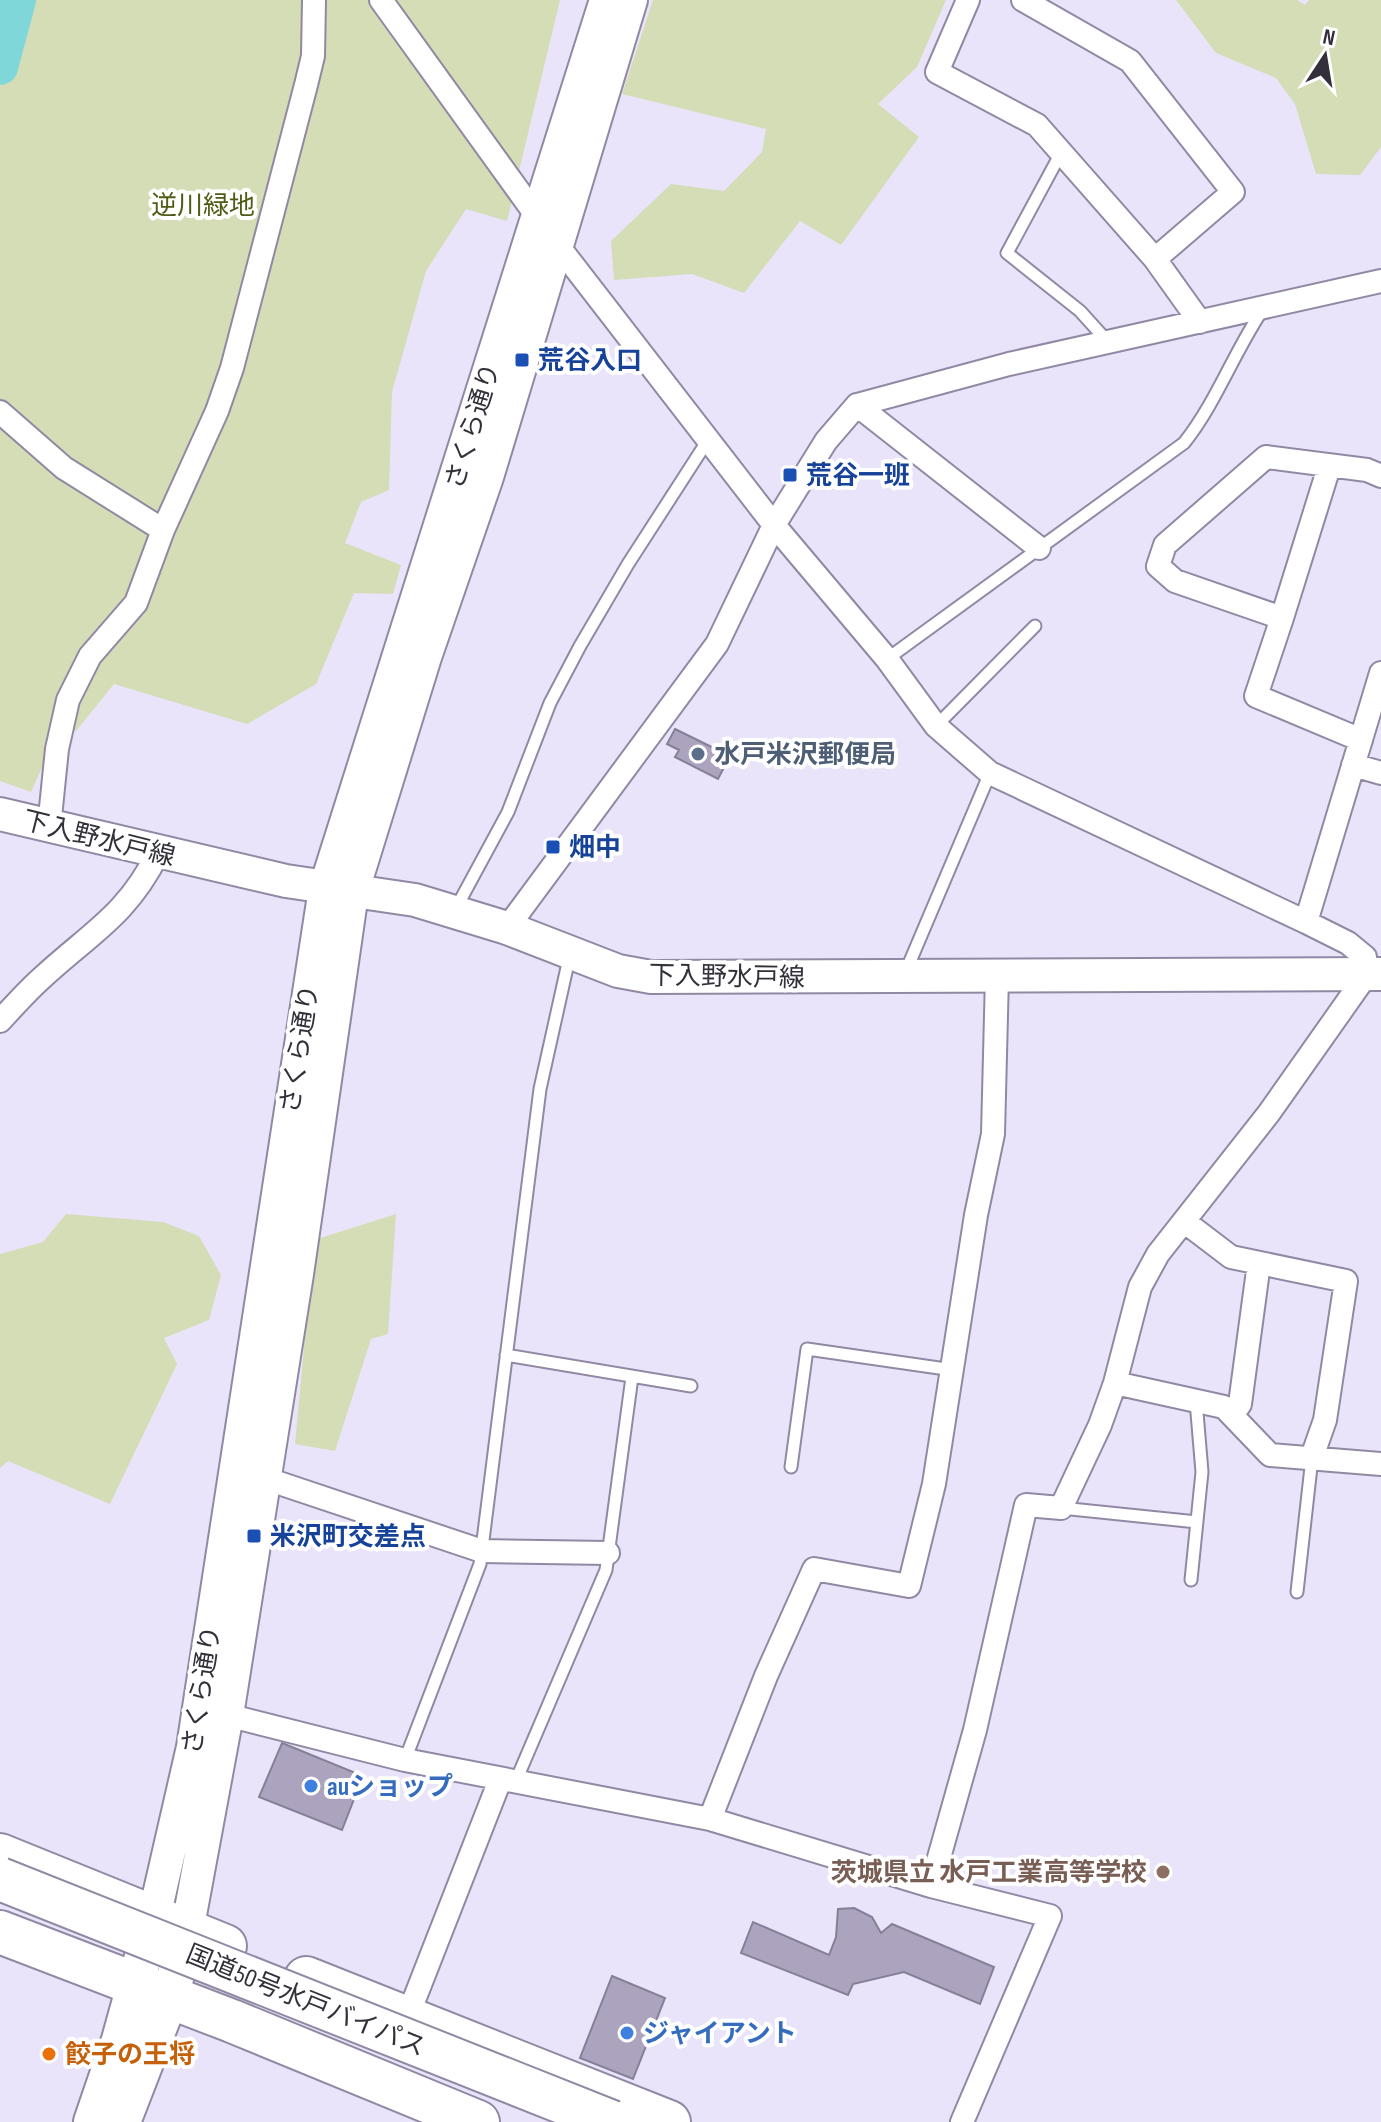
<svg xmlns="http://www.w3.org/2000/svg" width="1381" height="2122" font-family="'Sofia Sans Condensed','Noto Sans JP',sans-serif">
<rect width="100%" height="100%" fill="#eae4fb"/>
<path fill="#d4ddb5" d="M 0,0 L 560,0 L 507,221 L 466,209 L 426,271 L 392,392 L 389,490 L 361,502 L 345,543 L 401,565 L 393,594 L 354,593 L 316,684 L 247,724 L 114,684 L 76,731 L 59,729 L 31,792 L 0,781 Z
M 653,0 L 946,0 L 917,67 L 878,104 L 919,137 L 841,245 L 800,221 L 744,293 L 692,274 L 614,280 L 611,241 L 671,184 L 724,191 L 762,152 L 766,129 L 622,94 Z
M 1176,0 L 1297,0 L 1305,5 L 1309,0 L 1381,0 L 1381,147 L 1360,175 L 1316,174 L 1295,104 L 1276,78 L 1216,53 Z
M 66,1214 L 163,1222 L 199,1236 L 221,1275 L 209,1320 L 164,1338 L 177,1364 L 110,1504 L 8,1461 L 0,1468 L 0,1254 L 43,1242 Z
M 396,1214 L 388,1334 L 371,1339 L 335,1451 L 295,1444 L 314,1240 Z"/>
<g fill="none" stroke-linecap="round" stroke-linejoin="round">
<path stroke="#7fd7d9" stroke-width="36" d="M 0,67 L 18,0"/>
</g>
<path fill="#aca4bf" stroke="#867f98" stroke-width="2" d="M 675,729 L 730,756 L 718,779 L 675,757 L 679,750 L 667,744 Z
M 282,1743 L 363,1776 L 342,1830 L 259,1797 Z
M 854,1908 L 872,1917 L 881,1933 L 892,1924 L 994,1967 L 980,2004 L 904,1972 L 853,1984 L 848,1995 L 741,1953 L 753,1922 L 829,1955 L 836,1937 L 838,1909 Z
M 612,1976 L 665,1998 L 633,2079 L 580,2058 Z"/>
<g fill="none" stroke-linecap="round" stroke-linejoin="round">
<defs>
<path id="lane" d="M 1062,151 L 1007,253 L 1080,311 L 1108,342
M 887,659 L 1184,443 C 1216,403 1234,352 1263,309
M 936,726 L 1035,626
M 455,910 L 508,812 L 550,703 L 580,646 L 628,564 L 708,440
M 906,971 L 990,773
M 506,1355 L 691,1386
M 791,1467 L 807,1349 L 953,1370
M 1061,1508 L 1197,1522
M 1191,1580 L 1202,1472 L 1196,1401
M 1297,1592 L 1312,1458
M 405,1760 L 480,1564 L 540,1089 L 570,954
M 515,1783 L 606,1570 L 632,1377"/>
<path id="street" d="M 381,0 L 559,247 L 774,525 L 887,659 L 936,726 L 990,773 L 1306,922 L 1348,943 L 1365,957 L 1367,974 L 1269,1113 L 1158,1254 L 1140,1287 L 1115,1383 L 1100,1425 L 1061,1508 L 1026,1505 L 975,1730 L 931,1886
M 968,0 L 937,72 L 1037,125 L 1155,259 L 1200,322
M 1023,0 L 1130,61 L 1233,192 L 1155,259
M 857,405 L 1039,548
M 0,412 L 64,468 L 163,530
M 1282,618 L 1329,467
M 1361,740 L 1256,696 L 1282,618 L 1175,581 L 1158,566 L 1165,545 L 1266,457 L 1367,470 L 1381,476
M 1353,765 L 1381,773
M 49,827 L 57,749 L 68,700 L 90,656 L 136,603 L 163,530 L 217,411 L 232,368 L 306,85 L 313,56 L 314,0
M 1306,922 L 1381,673
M 507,928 L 717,644 L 774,525 L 826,441 L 857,405 L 1009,364 L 1381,281
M 0,1021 C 14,1006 28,990 44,976 C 92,932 127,915 158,853
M 1185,1222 L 1231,1257 L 1346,1281 L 1325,1420 L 1312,1457
M 1115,1383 L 1224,1407 L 1270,1455 L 1381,1464
M 1232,1415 L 1240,1404 L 1259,1263
M 264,1478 L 482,1551 L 608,1553
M 227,1715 L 405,1760 L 710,1819 L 931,1886 L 1050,1916 L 962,2122
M 710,1819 L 766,1676 L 814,1569 L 909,1586 L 934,1484 L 976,1215 L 993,1134 L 997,976
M 407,2018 L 500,1780"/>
<path id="secondary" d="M 0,814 L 286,881 L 415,900 L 507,928 L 618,971 L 651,977 L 1381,974
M 154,1917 L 193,1747 L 325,889 L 606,0
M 187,1931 L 227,1715 L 297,1274 L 352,893 L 425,657 L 487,477 L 631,0"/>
<path id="primary" d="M 92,2122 L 120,2040 L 154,1917
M 122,2122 L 170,1998 L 187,1931"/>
<path id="highway" d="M 0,1855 L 225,1946
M 0,1932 L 232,2021 L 478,2122
M 306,1978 L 669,2122"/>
</defs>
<use href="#lane" stroke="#9189a3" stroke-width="15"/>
<use href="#street" stroke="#9189a3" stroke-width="26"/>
<use href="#secondary" stroke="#9189a3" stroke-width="36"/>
<use href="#primary" stroke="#9189a3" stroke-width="40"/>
<use href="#highway" stroke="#9189a3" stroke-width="46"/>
<use href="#lane" stroke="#fff" stroke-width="11"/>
<use href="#street" stroke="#fff" stroke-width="22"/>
<use href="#secondary" stroke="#fff" stroke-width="32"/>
<use href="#primary" stroke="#fff" stroke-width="36"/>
<use href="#highway" stroke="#fff" stroke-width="42"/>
<defs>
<path id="highway-bridge" d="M 0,1879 L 612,2122"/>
</defs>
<use href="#highway-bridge" stroke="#9189a3" stroke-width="46" stroke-linecap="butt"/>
<use href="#highway-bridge" stroke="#fff" stroke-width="42"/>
</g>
<g fill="#1a4fb4" stroke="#fff" stroke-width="3">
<rect x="514" y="352" width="16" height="16" rx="4"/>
<rect x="782" y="467" width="16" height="16" rx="4"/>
<rect x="545" y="839" width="16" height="16" rx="4"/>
<rect x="246" y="1528" width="16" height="16" rx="4"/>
</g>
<circle fill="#5c6f8a" stroke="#fff" stroke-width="3" cx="698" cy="754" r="8"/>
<g fill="#3f7fe0" stroke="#fff" stroke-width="3">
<circle cx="311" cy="1786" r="8"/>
<circle cx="627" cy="2033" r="8"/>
</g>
<circle fill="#8d6e63" stroke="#fff" stroke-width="3" cx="1163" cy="1872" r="8"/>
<circle fill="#e8710a" stroke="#fff" stroke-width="3" cx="49" cy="2054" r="8"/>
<g text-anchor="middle" stroke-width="8" stroke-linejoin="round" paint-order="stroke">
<g font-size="26" fill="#505b15" stroke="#fff">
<text x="203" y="214">逆川緑地</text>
</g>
<g font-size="26" font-weight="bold" fill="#164399" stroke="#fff" text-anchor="start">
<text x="538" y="369">荒谷入口</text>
<text x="806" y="484">荒谷一班</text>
<text x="569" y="856">畑中</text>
<text x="270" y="1545">米沢町交差点</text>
</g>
<g font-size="26" fill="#33303a" stroke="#fff">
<text transform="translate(472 426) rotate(-73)" y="9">さくら通り</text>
<text transform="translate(99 838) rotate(14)" y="9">下入野水戸線</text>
<text transform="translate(727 976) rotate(1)" y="9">下入野水戸線</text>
<text transform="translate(299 1049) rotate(-81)" y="9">さくら通り</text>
<text transform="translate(201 1690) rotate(-81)" y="9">さくら通り</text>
<text transform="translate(306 2000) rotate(22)" y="9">国道50号水戸バイパス</text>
</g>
<g font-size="26" font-weight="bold" fill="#4e5e75" stroke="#fff" text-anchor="start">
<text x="714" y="763">水戸米沢郵便局</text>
</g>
<g font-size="26" font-weight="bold" fill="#366cbe" stroke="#fff" text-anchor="start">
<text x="327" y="1795">auショップ</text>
<text x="643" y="2042">ジャイアント</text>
</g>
<g font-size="26" font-weight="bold" fill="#785e54" stroke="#fff" text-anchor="end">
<text x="1147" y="1881">茨城県立 水戸工業高等学校</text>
</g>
<g font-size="26" font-weight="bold" fill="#c56008" stroke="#fff" text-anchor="start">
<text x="65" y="2063">餃子の王将</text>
</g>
</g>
<g transform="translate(1325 56) rotate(12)" stroke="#ffffff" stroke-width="6" paint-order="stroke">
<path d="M0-6L14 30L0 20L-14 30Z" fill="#33303a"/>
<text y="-12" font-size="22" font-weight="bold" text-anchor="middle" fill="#33303a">N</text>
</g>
</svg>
